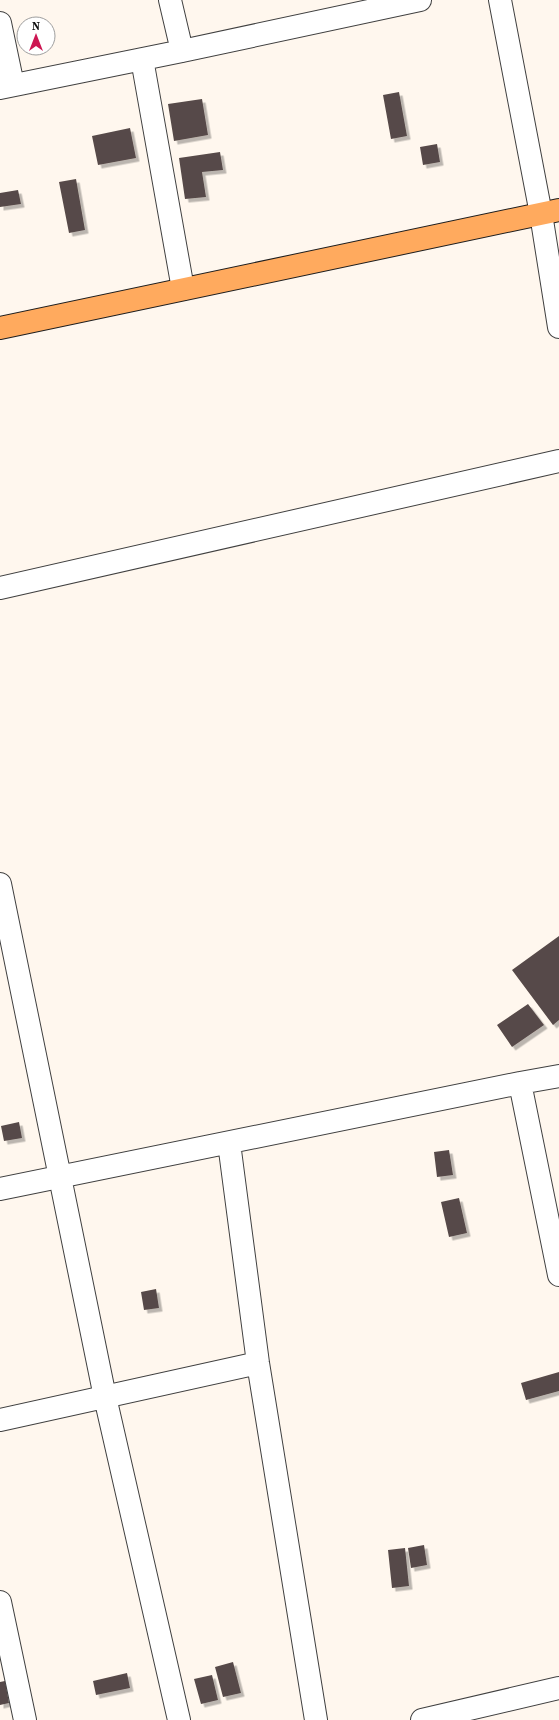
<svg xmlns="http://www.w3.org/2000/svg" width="559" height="1720" font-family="'Source Serif 4',serif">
<defs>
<filter id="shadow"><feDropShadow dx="3.5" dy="3.5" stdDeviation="0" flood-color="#0004"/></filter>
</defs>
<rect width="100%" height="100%" fill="#fff7ee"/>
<path fill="#574a48" filter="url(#shadow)" d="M 399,92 L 407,136 L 391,139 L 383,95 Z
M 202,99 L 208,135 L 174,141 L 168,104 Z
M 130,128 L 136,158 L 98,165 L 92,136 Z
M 437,144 L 440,162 L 423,165 L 420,147 Z
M 220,152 L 223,170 L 202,172 L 206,197 L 185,199 L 179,158 Z
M 76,179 L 85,230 L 69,233 L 59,182 Z
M 18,190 L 21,204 L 0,207 L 0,193 Z
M 559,936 L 559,1020 L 553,1025 L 512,970 Z
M 528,1004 L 544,1025 L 512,1047 L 497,1025 Z
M 19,1122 L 22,1138 L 4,1141 L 1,1126 Z
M 449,1150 L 453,1175 L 437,1177 L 434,1152 Z
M 459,1198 L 467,1233 L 449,1237 L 441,1202 Z
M 156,1289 L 159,1308 L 144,1310 L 141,1292 Z
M 559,1372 L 559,1391 L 526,1400 L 521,1383 Z
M 424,1545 L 427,1565 L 411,1568 L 408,1548 Z
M 405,1548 L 409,1586 L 392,1588 L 388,1550 Z
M 233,1662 L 241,1693 L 223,1697 L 215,1667 Z
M 127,1673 L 130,1688 L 96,1695 L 93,1681 Z
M 212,1675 L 218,1700 L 201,1704 L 194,1679 Z
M 5,1681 L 9,1703 L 0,1705 L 0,1682 Z"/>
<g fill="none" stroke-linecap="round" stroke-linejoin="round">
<defs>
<path id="minor" d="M 170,0 L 182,51
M 500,0 L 541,214 L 559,327
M 0,23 L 13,85
M 142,59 L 183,289
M 0,88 L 182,51 L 420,0
M 0,588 L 559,461
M 0,884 L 105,1397 L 179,1720
M 520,1083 L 559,1275
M 229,1143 L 258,1363 L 316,1720
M 0,1189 L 520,1083 L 559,1076
M 0,1420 L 258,1363
M 0,1602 L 25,1720
M 422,1720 L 559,1688"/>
<path id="major" d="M 0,328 L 559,210"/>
</defs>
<use href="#minor" stroke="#404040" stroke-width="24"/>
<use href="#major" stroke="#1e1e1e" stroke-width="24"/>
<use href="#minor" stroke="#fff" stroke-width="22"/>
<use href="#major" stroke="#ffaa5e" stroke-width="22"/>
</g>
<g transform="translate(36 36)"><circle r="19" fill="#ffffff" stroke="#9e9e9e"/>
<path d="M0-3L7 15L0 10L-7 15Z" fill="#cd1652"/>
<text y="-6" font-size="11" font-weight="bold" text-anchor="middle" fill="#0d0d0d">N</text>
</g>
</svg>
